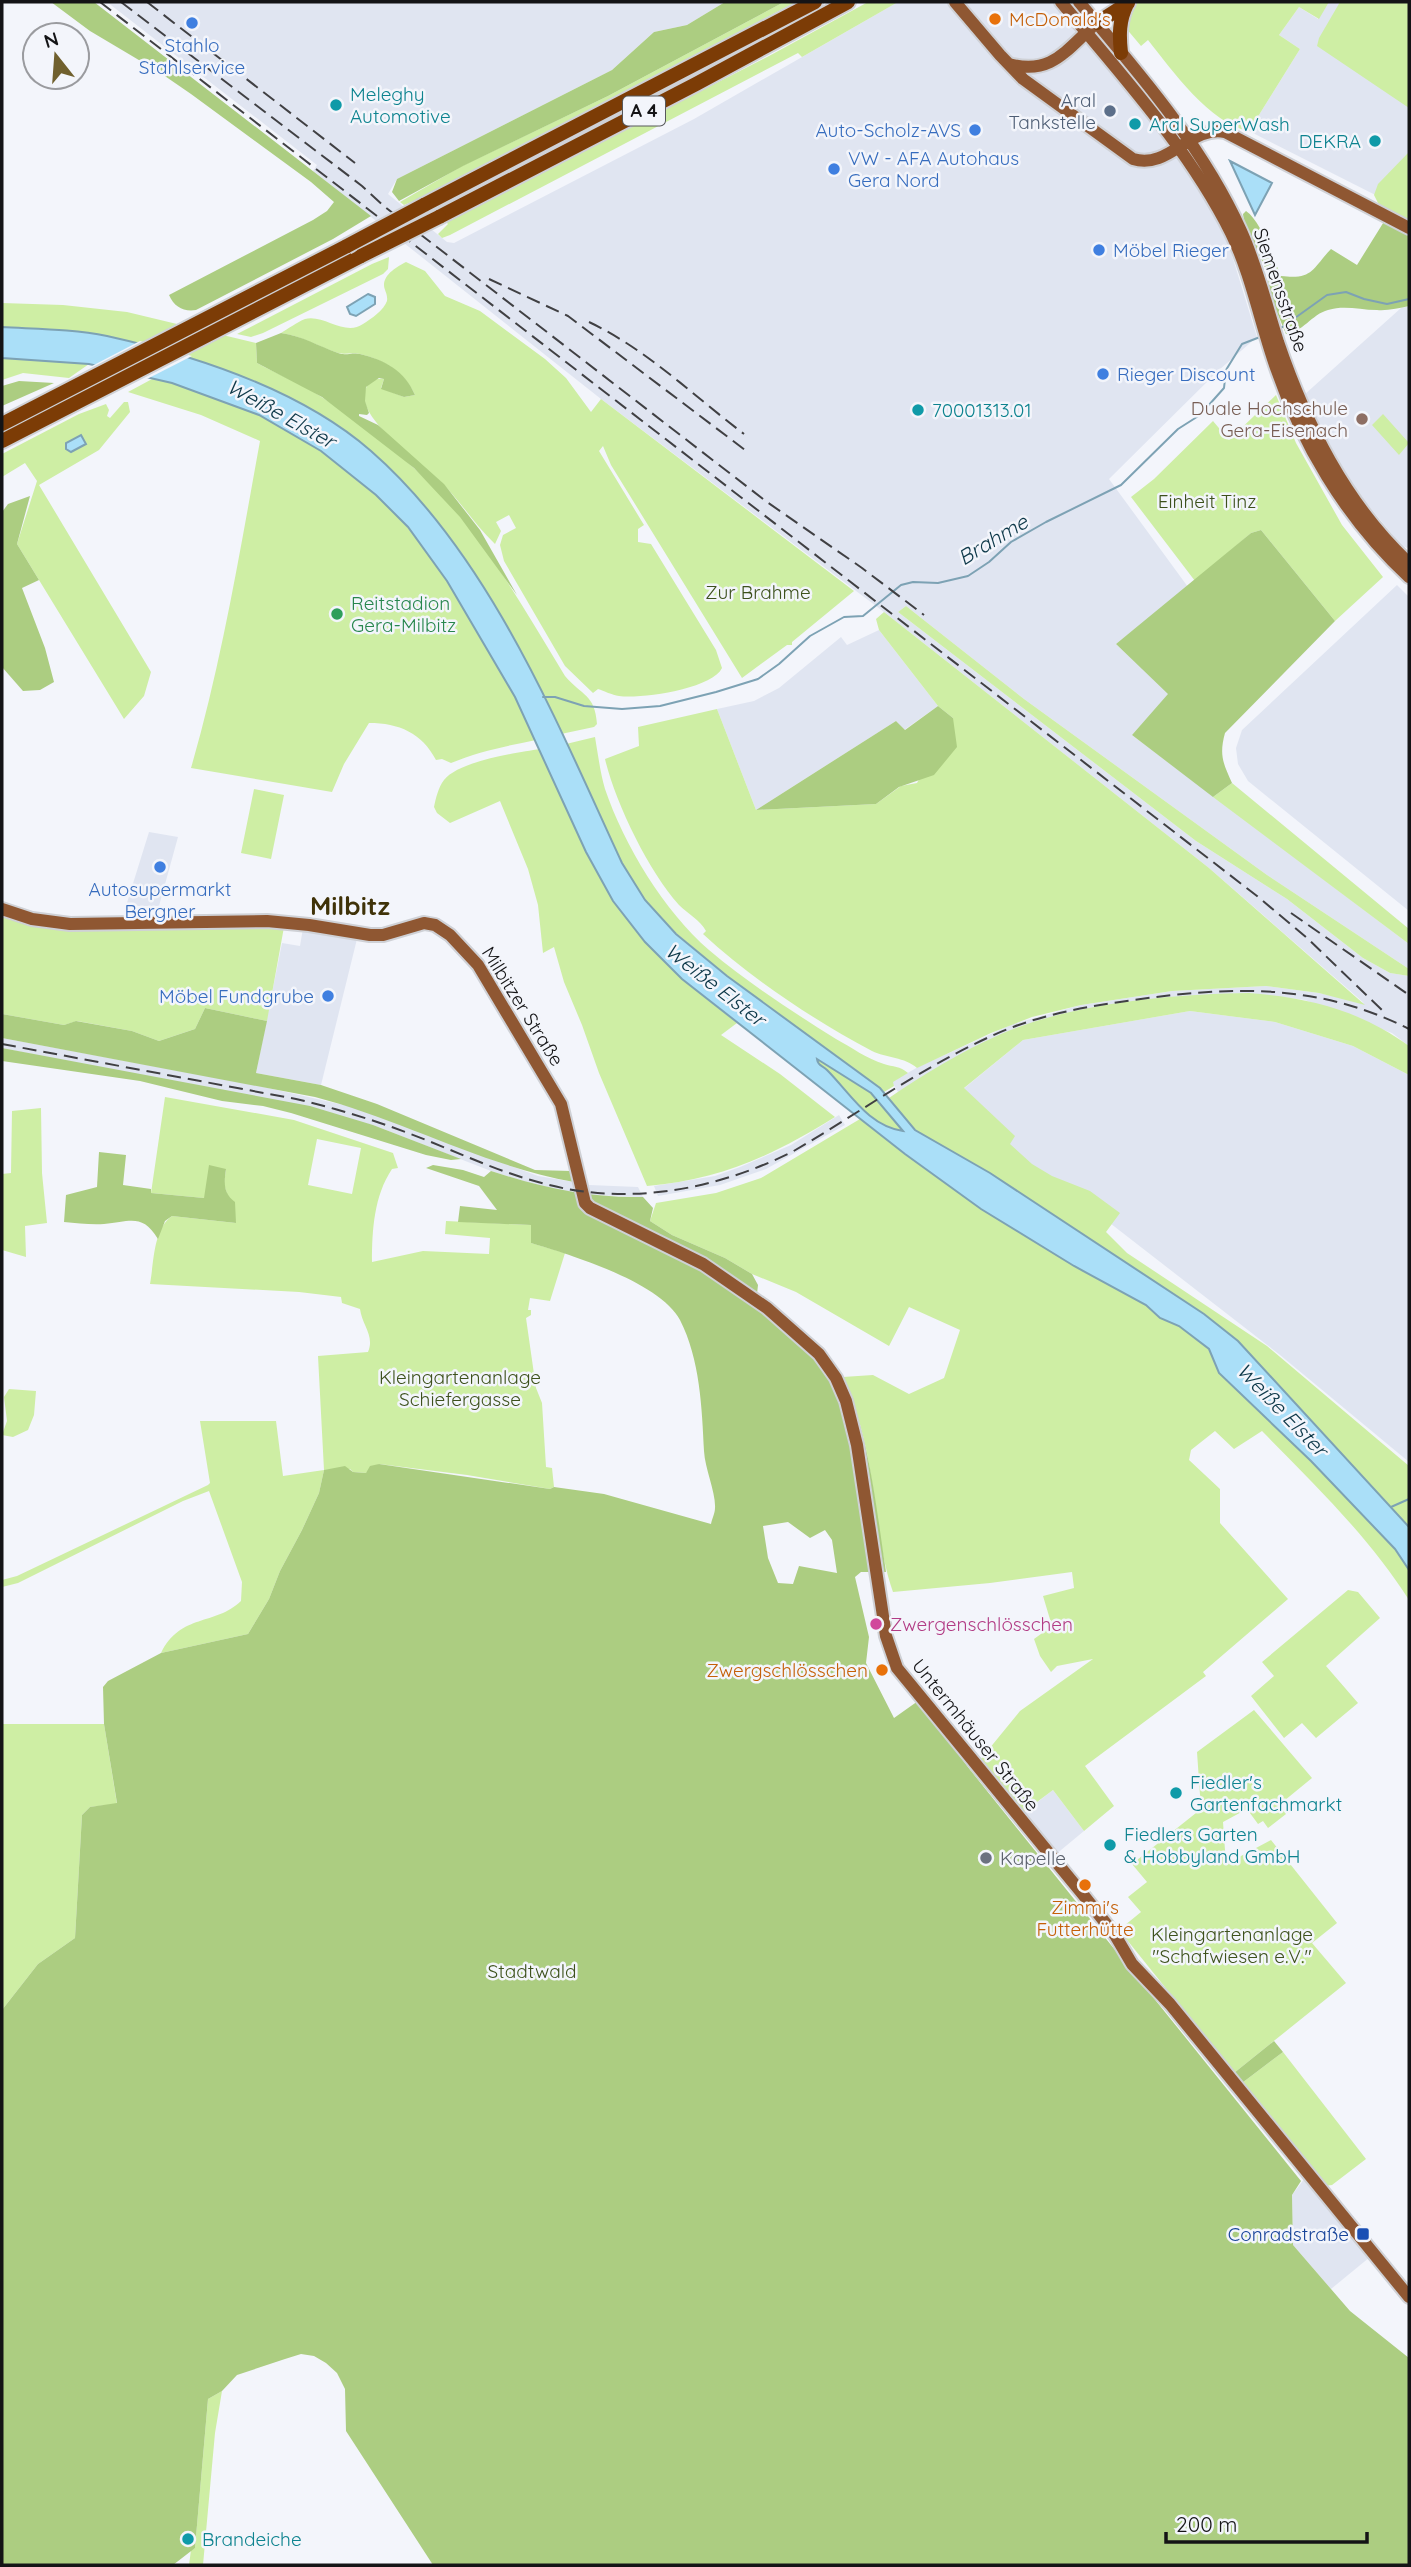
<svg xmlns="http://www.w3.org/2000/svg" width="1411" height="2567" font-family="Quicksand,sans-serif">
<rect width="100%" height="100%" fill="#f3f5fb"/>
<path fill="#e0e5f1" d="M 107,2 L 725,2 L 687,25 L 654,32 L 612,70 L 397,179 L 388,194 L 447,242 L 454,243 L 694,119 L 898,2 L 1057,2 L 1173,145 L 1196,180 L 1227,239 L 1257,337 L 1219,370 L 1109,479 L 1188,587 L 1116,644 L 1169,694 L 1132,735 L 1409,944 L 1409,969 L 1267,875 L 1024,699 L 906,606 L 898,612 L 1196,841 L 1287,899 L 1363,958 L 1390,973 L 1409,976 L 1409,1046 L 1392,1033 L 1305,1000 L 1249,993 L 1184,997 L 1075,1012 L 1021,1026 L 968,1050 L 898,1092 L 892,1082 L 918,1067 L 1013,1024 L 1081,1005 L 1172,991 L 1266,986 L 1319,993 L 1364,1003 L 1209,868 L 884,612 L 601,399 L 313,171 L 317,165 Z
M 1329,2 L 1409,2 L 1409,212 L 1249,131 L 1300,49 L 1279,35 L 1299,7 L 1318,19 Z
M 1409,306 L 1409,546 L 1407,548 L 1401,545 L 1363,499 L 1340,468 L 1304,395 L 1401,308 Z
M 1397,585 L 1409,597 L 1409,911 L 1248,781 L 1238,764 L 1236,748 L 1242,730 Z
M 879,630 L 938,706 L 904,730 L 896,721 L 756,810 L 717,709 L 754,701 L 779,688 L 841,637 L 847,645 Z
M 149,832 L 178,837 L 159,906 L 126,906 Z
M 303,928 L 357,939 L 321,1085 L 256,1073 L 282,943 L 300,946 Z
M 1190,1011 L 1275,1022 L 1353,1046 L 1409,1075 L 1409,1462 L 1280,1355 L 1088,1206 L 1008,1153 L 956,1095 L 1023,1040 Z
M 2,1038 L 255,1085 L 357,1108 L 538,1176 L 574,1182 L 576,1194 L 536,1185 L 491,1171 L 373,1125 L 2,1048 Z
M 839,1115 L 845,1125 L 766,1169 L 720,1185 L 658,1196 L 654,1186 L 715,1176 L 740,1167 L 791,1145 Z
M 589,1185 L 638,1187 L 643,1197 L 591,1195 Z
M 1053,1790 L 1084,1831 L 1055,1855 L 1022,1814 Z
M 1305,2178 L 1370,2257 L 1331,2289 L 1293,2245 L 1292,2195 Z"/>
<path fill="#ceeea4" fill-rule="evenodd" d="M 784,2 L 796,2 L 416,200 L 404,205 L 400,202 L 462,166 L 608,96 Z
M 868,2 L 898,2 L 802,57 L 798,53 L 450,235 L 442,238 L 438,234 L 448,224 L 446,222 L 769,56 Z
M 1137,2 L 1329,2 L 1319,19 L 1299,7 L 1279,35 L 1300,49 L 1249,131 C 1210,124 1172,70 1148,40 L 1141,46 L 1125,27 L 1129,10 Z
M 1340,2 L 1409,2 L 1409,108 L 1317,46 L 1319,38 Z
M 1409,152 L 1409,224 L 1378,203 L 1374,195 L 1378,184 Z
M 389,257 L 388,269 L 383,274 L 263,333 L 251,337 L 237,334 L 372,264 Z
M 406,262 L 425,271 L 445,296 L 480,311 L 545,359 L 566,378 L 591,412 L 601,399 L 854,591 L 792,642 L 792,645 L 787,645 L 742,678 L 611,465 L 603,446 L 599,451 L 644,525 L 638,529 L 638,542 L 651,544 L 716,650 L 722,668 C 712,689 641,699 619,696 C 612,695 604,691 598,689 L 593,693 L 565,666 L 504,561 L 500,545 L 503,535 L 516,528 L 509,515 L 496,522 L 501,531 L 495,544 C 476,526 463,505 445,486 C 428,467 351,417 366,388 C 369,381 376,378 384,379 L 381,388 L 404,397 L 415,395 C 405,372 384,360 360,354 C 353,352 345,355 338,353 C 319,347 302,336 281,333 C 288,329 297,322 305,319 C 324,314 345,337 363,324 C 371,319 384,310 387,301 C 388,294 384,290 384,285 C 384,274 398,266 406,262 Z
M 2,303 L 63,305 L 127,312 L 256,343 L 257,363 C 279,375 303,384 323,398 C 373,430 422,471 460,516 C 500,565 532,622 565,676 C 582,696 595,694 597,724 L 594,727 L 561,734 L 507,626 L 461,552 L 410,489 L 370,450 L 311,410 L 254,381 L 106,336 L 2,327 Z
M 2,358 L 89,364 L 69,378 L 23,373 L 2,380 Z
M 154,378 C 249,400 343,453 407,527 C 437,561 460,602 483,642 C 501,674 523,705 536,740 C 507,746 479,751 451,763 L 442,759 L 436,760 C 422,733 399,723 369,723 L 344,764 L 332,792 L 191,768 C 222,661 240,551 260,441 L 201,415 L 128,392 Z
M 1276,395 L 1296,443 L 1342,525 L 1383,577 L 1335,621 L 1261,530 L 1251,533 L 1195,581 L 1131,497 L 1154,479 L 1213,421 L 1229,440 Z
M 124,402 L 128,402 L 130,412 L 99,450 L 39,485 L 151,672 L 144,696 L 124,719 L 17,544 L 37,481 L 25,463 L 2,477 L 2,454 L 79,414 L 106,404 L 109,410 L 107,416 L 110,418 Z
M 1383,414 L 1409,443 L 1399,455 L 1372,425 Z
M 906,606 L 1024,699 L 1267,875 L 1409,969 L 1409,976 L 1390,973 L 1363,958 L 1287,899 L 1196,841 L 898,612 Z
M 884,612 L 1209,868 L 1365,1005 L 1319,993 L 1266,986 L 1172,991 L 1081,1005 L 1032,1017 L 991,1033 L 917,1068 C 905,1057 886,1058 872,1051 C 812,1019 752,979 703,934 L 706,931 C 700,920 688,914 679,905 C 649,872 615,802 605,759 L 639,746 L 638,727 L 717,709 L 756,810 L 876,804 L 901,786 L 917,783 L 953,718 L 938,706 L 879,630 L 876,619 Z
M 595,737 C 598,754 600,772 605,789 C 624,845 664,911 709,950 C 748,983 793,1012 836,1039 C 851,1047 867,1059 884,1064 C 893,1067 900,1066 908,1073 L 893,1082 L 894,1086 L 884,1092 L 727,976 L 676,933 L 645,900 L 622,864 L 566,744 Z
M 540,749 L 586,852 L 682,979 L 737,1023 L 721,1035 L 780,1074 L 835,1117 C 774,1155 720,1180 647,1186 L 599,1073 L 582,1025 L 564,982 L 554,947 L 543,953 L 538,905 L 528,869 L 500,801 L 450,823 L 437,813 L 434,807 C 436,798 438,788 444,780 C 459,761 515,753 540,749 Z
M 1232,783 L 1409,929 L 1409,944 L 1213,797 Z
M 254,789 L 284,795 L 271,859 L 241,853 Z
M 2,914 L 136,929 L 150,929 L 161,926 L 284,927 L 267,1021 L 205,1008 L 195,1029 L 159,1041 L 132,1031 L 77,1021 L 64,1025 L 2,1014 Z
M 1249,993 C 1310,998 1359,1010 1409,1046 L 1409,1075 L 1353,1046 L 1275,1022 L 1190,1011 L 1023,1040 L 964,1088 L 1015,1136 L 1010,1144 L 1032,1164 L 1052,1176 L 1090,1191 L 1120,1213 L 1106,1232 L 1127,1253 L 1267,1346 L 1409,1466 L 1409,1527 L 1238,1341 L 915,1130 L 889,1098 C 924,1074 962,1051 1001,1034 C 1072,1003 1173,994 1249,993 Z
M 817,1059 L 871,1093 L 904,1131 C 862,1126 848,1083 818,1065 Z
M 165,1097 L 294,1120 L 393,1153 L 398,1168 L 392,1169 C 374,1196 372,1230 372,1262 L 423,1251 L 489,1254 L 490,1238 L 445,1234 L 446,1221 L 531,1225 L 531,1243 L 565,1253 L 550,1301 L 530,1298 L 528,1310 L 531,1310 L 531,1315 L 526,1318 L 536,1388 L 542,1403 L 546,1467 L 552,1468 L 554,1487 L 550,1489 L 467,1475 L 379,1464 L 366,1473 L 353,1472 L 350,1469 L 324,1470 L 319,1493 L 302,1530 L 280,1571 L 269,1599 L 248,1634 L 161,1653 C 181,1613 215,1626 241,1601 L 242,1582 L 209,1491 L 183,1501 L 18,1583 L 2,1587 L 2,1580 L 17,1576 L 208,1485 L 210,1483 L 200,1421 L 276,1421 L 283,1476 L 324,1470 L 318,1356 L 368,1352 C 375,1336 362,1325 360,1309 L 342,1303 L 341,1297 L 299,1292 L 150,1284 C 154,1263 153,1229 172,1216 L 236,1223 L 224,1184 L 226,1169 L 204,1198 L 151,1193 ZM 317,1139 L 361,1148 L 352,1194 L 308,1185 Z
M 41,1108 L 42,1173 L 47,1223 L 25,1226 L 26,1257 L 2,1250 L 2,1174 L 11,1173 L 12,1111 Z
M 860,1119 L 981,1209 L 1074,1266 L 1146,1305 L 1160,1318 L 1179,1326 L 1209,1349 L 1219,1373 L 1311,1461 L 1395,1549 L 1409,1570 L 1409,1600 C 1369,1537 1314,1484 1262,1431 L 1234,1449 L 1215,1431 L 1191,1450 L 1189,1460 L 1220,1489 L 1220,1523 L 1288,1599 L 1203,1672 L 1206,1676 L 1085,1766 L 1114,1806 L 1084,1831 L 1053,1790 L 1013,1820 L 971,1771 L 1020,1711 L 1093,1659 L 1057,1666 L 1051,1672 L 1040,1656 L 1034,1639 L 1052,1626 L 1043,1596 L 1074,1588 L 1072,1572 L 990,1583 L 893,1592 C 880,1555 878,1515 871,1476 C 866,1442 857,1409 843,1377 L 873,1375 L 909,1394 L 944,1378 L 960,1330 L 909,1307 L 889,1346 L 796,1292 L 752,1274 L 725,1258 L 672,1235 L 650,1221 L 656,1203 L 716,1193 L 761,1178 Z
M 9,1389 L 36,1391 L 34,1415 L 28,1430 L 13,1437 L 2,1435 L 7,1421 L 4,1397 Z
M 1348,1590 L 1358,1592 L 1380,1618 L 1326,1666 L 1358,1703 L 1316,1738 L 1302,1723 L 1284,1738 L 1251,1696 L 1274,1676 L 1262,1662 Z
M 1254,1710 L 1312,1778 L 1279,1805 L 1286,1814 L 1268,1828 L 1263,1821 L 1258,1824 L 1247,1809 L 1223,1822 L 1226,1864 L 1271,1840 L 1337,1923 L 1312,1943 L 1346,1983 L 1234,2073 L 1119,1930 L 1141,1912 L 1128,1897 L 1147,1882 L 1132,1864 L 1201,1809 L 1197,1752 Z
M 2,1724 L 104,1724 L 117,1804 L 90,1807 L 82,1815 L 75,1938 L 38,1964 L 2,2010 Z
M 1283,2052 L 1366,2159 L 1332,2185 L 1325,2186 L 1242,2083 Z
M 222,2391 L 215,2433 L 203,2565 L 189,2565 L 191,2550 L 195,2548 L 208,2399 Z"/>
<path fill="#accd81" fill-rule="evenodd" d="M 51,2 L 94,2 L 371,216 L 333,239 L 196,310 C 184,312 174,307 169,295 L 313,220 L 327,211 L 334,202 L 311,182 L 191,94 L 159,72 L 90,31 Z
M 725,2 L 784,2 L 608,96 L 463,166 L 399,201 L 392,192 L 397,179 L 612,70 L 654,32 L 687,25 Z
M 1246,211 C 1261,221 1273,258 1281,276 C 1313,280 1312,269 1331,249 L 1357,265 L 1385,220 L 1409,233 L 1409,306 C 1399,308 1387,311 1377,310 C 1359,310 1345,305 1328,310 C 1312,314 1302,333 1286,334 L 1271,298 L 1267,272 L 1244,221 L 1243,214 Z
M 281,333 C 303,336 318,346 338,353 C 345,356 353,352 360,354 C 385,360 405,371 415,395 L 404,397 L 381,389 L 384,379 L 379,378 L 366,387 L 365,401 L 369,413 L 367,415 L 359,414 L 359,416 L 378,425 L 444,484 L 480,530 L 517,595 L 460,517 L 414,468 L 322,397 L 257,363 L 256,343 Z
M 19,381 L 54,383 L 2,406 L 2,386 Z
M 30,496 L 17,544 L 39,580 L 22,588 L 45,648 L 54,682 L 40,690 L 23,691 L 2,667 L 2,512 L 8,504 Z
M 1261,530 L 1335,621 L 1225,733 C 1219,755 1223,763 1232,783 L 1213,797 L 1132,735 L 1168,694 L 1116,644 L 1251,533 Z
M 938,706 L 953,718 L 957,747 L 934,775 L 899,787 L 876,804 L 756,810 L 896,721 L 905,730 Z
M 205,1008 L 267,1021 L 256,1073 L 321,1085 L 377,1104 L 535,1170 L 571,1171 L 574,1182 C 484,1166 403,1120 315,1097 L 2,1038 L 2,1014 L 64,1025 L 76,1021 L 132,1031 L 159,1041 L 195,1029 Z
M 2,1048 L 310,1106 L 373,1125 L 461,1159 L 451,1160 L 426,1155 L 291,1113 L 263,1106 L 222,1101 L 140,1081 L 2,1061 Z
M 99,1152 L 126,1155 L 123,1185 L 151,1189 L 151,1193 L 204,1198 L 209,1165 L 226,1169 C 224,1183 223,1193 235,1202 L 236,1223 L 172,1216 L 165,1221 L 158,1239 C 142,1213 130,1222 104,1224 C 91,1225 77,1223 64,1222 L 66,1195 L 97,1187 Z
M 433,1165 L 463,1170 L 484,1177 L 491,1171 C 544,1188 588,1198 643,1197 L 653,1208 L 650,1221 L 672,1235 L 725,1258 L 752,1274 L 758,1285 L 756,1303 L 814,1355 L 827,1373 L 843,1377 C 870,1439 876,1506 886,1572 L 861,1572 L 855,1577 L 869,1637 L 866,1663 L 894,1718 L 918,1701 L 971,1771 L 1301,2181 L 1292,2195 L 1293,2245 L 1350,2311 L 1409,2358 L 1409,2565 L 433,2565 L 346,2431 L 345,2389 L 337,2373 L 326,2363 L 314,2356 L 301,2354 L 285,2359 L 237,2375 L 222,2391 L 208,2399 L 195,2548 L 173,2565 L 2,2565 L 2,2010 L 38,1964 L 75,1938 L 82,1815 L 90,1807 L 117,1803 L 104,1724 L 103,1687 L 108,1681 L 161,1653 L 248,1634 L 269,1599 L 280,1571 L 302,1530 L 319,1493 L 324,1470 L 345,1466 L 353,1472 L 366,1473 L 370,1466 L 379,1464 L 550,1489 L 554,1487 L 604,1494 L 711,1524 C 712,1519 715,1513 715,1508 C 716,1493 705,1469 704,1451 C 702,1408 700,1359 680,1320 C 660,1282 571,1255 531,1243 L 531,1225 L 458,1222 L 460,1206 L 497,1210 L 479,1186 L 426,1168 ZM 788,1522 L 810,1538 L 825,1530 L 832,1540 L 837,1573 L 799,1566 L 793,1584 L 778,1583 L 768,1558 L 763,1526 Z
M 1274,2041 L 1283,2052 L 1242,2083 L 1234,2073 Z"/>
<path fill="#aadff8" stroke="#7da2b4" stroke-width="2" fill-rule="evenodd" d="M 1230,161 L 1272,183 L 1255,215 Z
M 368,294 L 375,297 L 375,304 L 356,316 L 350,314 L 347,307 Z
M 2,327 C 37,329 73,329 107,336 C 197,356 301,390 371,451 C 490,555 557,723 622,863 L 645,900 L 676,934 L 727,976 L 880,1088 L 915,1130 L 990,1173 L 1204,1314 L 1238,1341 L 1409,1527 L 1409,1570 L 1395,1549 L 1311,1461 L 1219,1373 L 1209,1349 L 1179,1326 L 1160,1318 L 1146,1305 L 1074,1266 L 981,1209 L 905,1154 L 682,979 L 645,942 L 613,901 L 586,852 L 515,697 L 447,581 L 408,527 L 376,495 L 321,451 L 259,415 L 172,383 L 89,364 L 2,358 ZM 817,1059 L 871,1093 L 903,1131 C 868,1126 850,1093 827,1070 C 822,1065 818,1066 817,1059 Z
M 81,435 L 86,444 L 71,452 L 66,449 L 66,443 Z"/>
<path fill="#f3f5fb" d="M 140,341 L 192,356 L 145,380 L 90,367 Z"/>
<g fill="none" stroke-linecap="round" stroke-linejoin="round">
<path stroke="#7da2b4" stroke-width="2" d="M 1281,328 L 1327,295 L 1346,292 L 1364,299 L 1387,304 L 1409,299
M 543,697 L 555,697 L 584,706 L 622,709 L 660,706 L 716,692 L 758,679 L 779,664 L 810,636 L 844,617 L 863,616 L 901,585 L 913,582 L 938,583 L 968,576 L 989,562 L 1011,542 L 1046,522 L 1121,485 L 1178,429 L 1200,415 L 1224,388 L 1226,370 L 1242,344 L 1260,337
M 1391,1507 L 1409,1499"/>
<defs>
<path id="major" d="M 955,2 L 1000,55 L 1023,79 L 1133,159 C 1169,170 1190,125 1225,132 L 1409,228
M 1061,2 C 1121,75 1188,147 1231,233 C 1250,272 1259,317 1273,359 C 1300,441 1345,518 1409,577
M 1079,2 C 1138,72 1203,146 1241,231 C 1257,266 1266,304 1278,342 C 1306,424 1345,503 1409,563
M 1009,64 C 1049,75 1064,53 1091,28
M 2,909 L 32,919 L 70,924 L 267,921 L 309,925 L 370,935 L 383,935 L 424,923 L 435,925 L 450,935 L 478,965 L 561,1104 L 585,1203 L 590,1208 L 703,1264 L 767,1308 L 819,1354 L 836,1378 L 846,1401 L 857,1445 L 886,1636 L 897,1668 L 1085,1897 L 1115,1935 L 1132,1964 L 1170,2004 L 1409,2297"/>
<path id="highway" d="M 1097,23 L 1128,3
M 1121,53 C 1119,35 1119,20 1127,4
M 424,205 L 815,2
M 439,217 L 696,84 L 848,2
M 2,424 L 347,246
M 2,441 L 361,256"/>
</defs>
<use href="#major" stroke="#cfd1d6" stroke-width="16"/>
<use href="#highway" stroke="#cfd1d6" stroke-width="18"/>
<use href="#major" stroke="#8f5732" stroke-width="12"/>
<use href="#highway" stroke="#7c3c06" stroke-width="14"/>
<path stroke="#404043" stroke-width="2" stroke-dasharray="14 7" stroke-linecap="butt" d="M 100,2 L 1257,896 L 1307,938 L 1382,1010
M 121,2 L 362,186 L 385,207 L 767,502 L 862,568 L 924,615
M 147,2 L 355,163
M 489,279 L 568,316 L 745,450
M 589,322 C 646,349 694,396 744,434
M 1291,913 L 1409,995
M 2,1044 L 296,1099 C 334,1108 371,1119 408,1133 C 451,1149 493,1170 538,1182 C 624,1207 713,1191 792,1152 C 856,1115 918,1070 985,1039 C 1032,1016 1082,1007 1134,1000 C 1232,986 1318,983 1409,1029"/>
<defs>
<path id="highway-bridge" d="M 347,246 L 424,205
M 361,256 L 439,217"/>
</defs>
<use href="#highway-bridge" stroke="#cfd1d6" stroke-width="18" stroke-linecap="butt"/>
<use href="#highway-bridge" stroke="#7c3c06" stroke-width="14"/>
</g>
<g fill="#e8710a" stroke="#f3f5fb" stroke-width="2.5">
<circle cx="995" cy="19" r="7"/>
<circle cx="882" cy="1670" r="7"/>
<circle cx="1085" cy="1885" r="7"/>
</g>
<g fill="#3f7fe0" stroke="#f3f5fb" stroke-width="2.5">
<circle cx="192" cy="23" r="7"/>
<circle cx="975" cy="130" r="7"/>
<circle cx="834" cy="169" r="7"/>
<circle cx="1099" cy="250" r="7"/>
<circle cx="1103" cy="374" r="7"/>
<circle cx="160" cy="867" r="7"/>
<circle cx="328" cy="996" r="7"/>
</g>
<g fill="#0f9aa8" stroke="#f3f5fb" stroke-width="2.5">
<circle cx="336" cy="105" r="7"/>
<circle cx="1135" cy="124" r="7"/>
<circle cx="1375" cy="141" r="7"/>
<circle cx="918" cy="410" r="7"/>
<circle cx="1176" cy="1793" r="7"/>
<circle cx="1110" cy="1845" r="7"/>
<circle cx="188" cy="2539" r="7"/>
</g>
<circle fill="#5c6f8a" stroke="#f3f5fb" stroke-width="2.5" cx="1110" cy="111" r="7"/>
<circle fill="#8d6e63" stroke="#f3f5fb" stroke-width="2.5" cx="1362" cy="419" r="7"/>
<circle fill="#2e9e5b" stroke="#f3f5fb" stroke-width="2.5" cx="337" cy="614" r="7"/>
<circle fill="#d1479c" stroke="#f3f5fb" stroke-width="2.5" cx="876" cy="1624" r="7"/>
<circle fill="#6b7280" stroke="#f3f5fb" stroke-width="2.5" cx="986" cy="1858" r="7"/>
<rect fill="#1a4fb4" stroke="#f3f5fb" stroke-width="2.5" x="1356" y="2227" width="14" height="14" rx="3.5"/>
<g text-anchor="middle" stroke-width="5" stroke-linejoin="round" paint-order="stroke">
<rect fill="#f3f5fb" stroke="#57585b" stroke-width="2" x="623" y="96.5" width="42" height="29" rx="5"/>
<g font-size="18" font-weight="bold" fill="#141416">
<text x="644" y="117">A 4</text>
</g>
<g font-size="19" fill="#c56008" stroke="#f3f5fb" text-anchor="start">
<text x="1009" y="26">McDonald's</text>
<text x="868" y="1677" text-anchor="end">Zwergschlösschen</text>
<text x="1085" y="1914" text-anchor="middle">Zimmi's<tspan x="1085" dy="22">Futterhütte</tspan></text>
</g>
<g font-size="19" fill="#366cbe" stroke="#f3f5fb" text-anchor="start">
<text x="192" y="52" text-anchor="middle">Stahlo<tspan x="192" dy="22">Stahlservice</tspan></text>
<text x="961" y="137" text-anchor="end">Auto-Scholz-AVS</text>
<text x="848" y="165">VW - AFA Autohaus<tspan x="848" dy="22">Gera Nord</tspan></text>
<text x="1113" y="257">Möbel Rieger</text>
<text x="1117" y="381">Rieger Discount</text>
<text x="160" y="896" text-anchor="middle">Autosupermarkt<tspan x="160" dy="22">Bergner</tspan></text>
<text x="314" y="1003" text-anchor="end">Möbel Fundgrube</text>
</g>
<g font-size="19" fill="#0d838f" stroke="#f3f5fb" text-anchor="start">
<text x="350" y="101">Meleghy<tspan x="350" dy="22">Automotive</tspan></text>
<text x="1149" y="131">Aral SuperWash</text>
<text x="1361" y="148" text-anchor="end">DEKRA</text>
<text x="932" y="417">70001313.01</text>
<text x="1190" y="1789">Fiedler's<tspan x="1190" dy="22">Gartenfachmarkt</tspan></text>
<text x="1124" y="1841">Fiedlers Garten<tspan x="1124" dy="22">&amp; Hobbyland GmbH</tspan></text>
<text x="202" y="2546">Brandeiche</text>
</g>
<g font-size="19" fill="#4e5e75" stroke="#f3f5fb" text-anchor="end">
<text x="1096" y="107">Aral<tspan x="1096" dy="22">Tankstelle</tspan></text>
</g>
<g font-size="19" fill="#141416" stroke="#f3f5fb">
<text transform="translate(1281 290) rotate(71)" y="7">Siemensstraße</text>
<text transform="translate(523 1006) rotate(58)" y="7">Milbitzer Straße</text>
<text transform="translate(976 1735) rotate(51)" y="7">Untermhäuser Straße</text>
</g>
<g font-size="19" fill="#785e54" stroke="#f3f5fb" text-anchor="end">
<text x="1348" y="415">Duale Hochschule<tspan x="1348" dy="22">Gera-Eisenach</tspan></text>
</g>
<g font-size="19" fill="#3d511c" stroke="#f3f5fb">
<text x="1207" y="508">Einheit Tinz</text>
<text x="758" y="599">Zur Brahme</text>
<text x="460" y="1384">Kleingartenanlage<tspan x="460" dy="22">Schiefergasse</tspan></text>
<text x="1232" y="1941">Kleingartenanlage<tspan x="1232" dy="22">"Schafwiesen e.V."</tspan></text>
<text x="532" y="1978">Stadtwald</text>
</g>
<g font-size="19" fill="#27864d" stroke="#f3f5fb" text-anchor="start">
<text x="351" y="610">Reitstadion<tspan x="351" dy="22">Gera-Milbitz</tspan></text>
</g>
<g font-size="19" fill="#b23c85" stroke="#f3f5fb" text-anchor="start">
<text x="890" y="1631">Zwergenschlösschen</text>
</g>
<g font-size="19" fill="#5b616d" stroke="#f3f5fb" text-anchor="start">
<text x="1000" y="1865">Kapelle</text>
</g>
<g font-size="19" fill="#164399" stroke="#f3f5fb" text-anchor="end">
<text x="1349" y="2241">Conradstraße</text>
</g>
<g font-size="21" font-style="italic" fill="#0d3849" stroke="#f3f5fb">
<text transform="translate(281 414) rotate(29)" y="7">Weiße Elster</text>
<text transform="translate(993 540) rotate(-31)" y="7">Brahme</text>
<text transform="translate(715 985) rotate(38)" y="7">Weiße Elster</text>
<text transform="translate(1282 1410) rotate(46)" y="7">Weiße Elster</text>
</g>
<g font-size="26" font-weight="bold" fill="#3f3208" stroke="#f3f5fb">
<text x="350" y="915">Milbitz</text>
</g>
</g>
<rect width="1411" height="2567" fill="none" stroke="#141416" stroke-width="7"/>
<g transform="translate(56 56) rotate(343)"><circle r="33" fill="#f3f5fb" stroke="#9a9b9f" stroke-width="2"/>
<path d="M0-5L12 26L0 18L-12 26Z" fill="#70602e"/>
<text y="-10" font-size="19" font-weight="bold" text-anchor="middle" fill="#141416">N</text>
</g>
<path d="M1166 2532v10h201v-10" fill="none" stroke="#141416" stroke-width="3.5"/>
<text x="1176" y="2532" font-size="21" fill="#141416" stroke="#f3f5fb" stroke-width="5" paint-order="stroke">200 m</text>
</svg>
